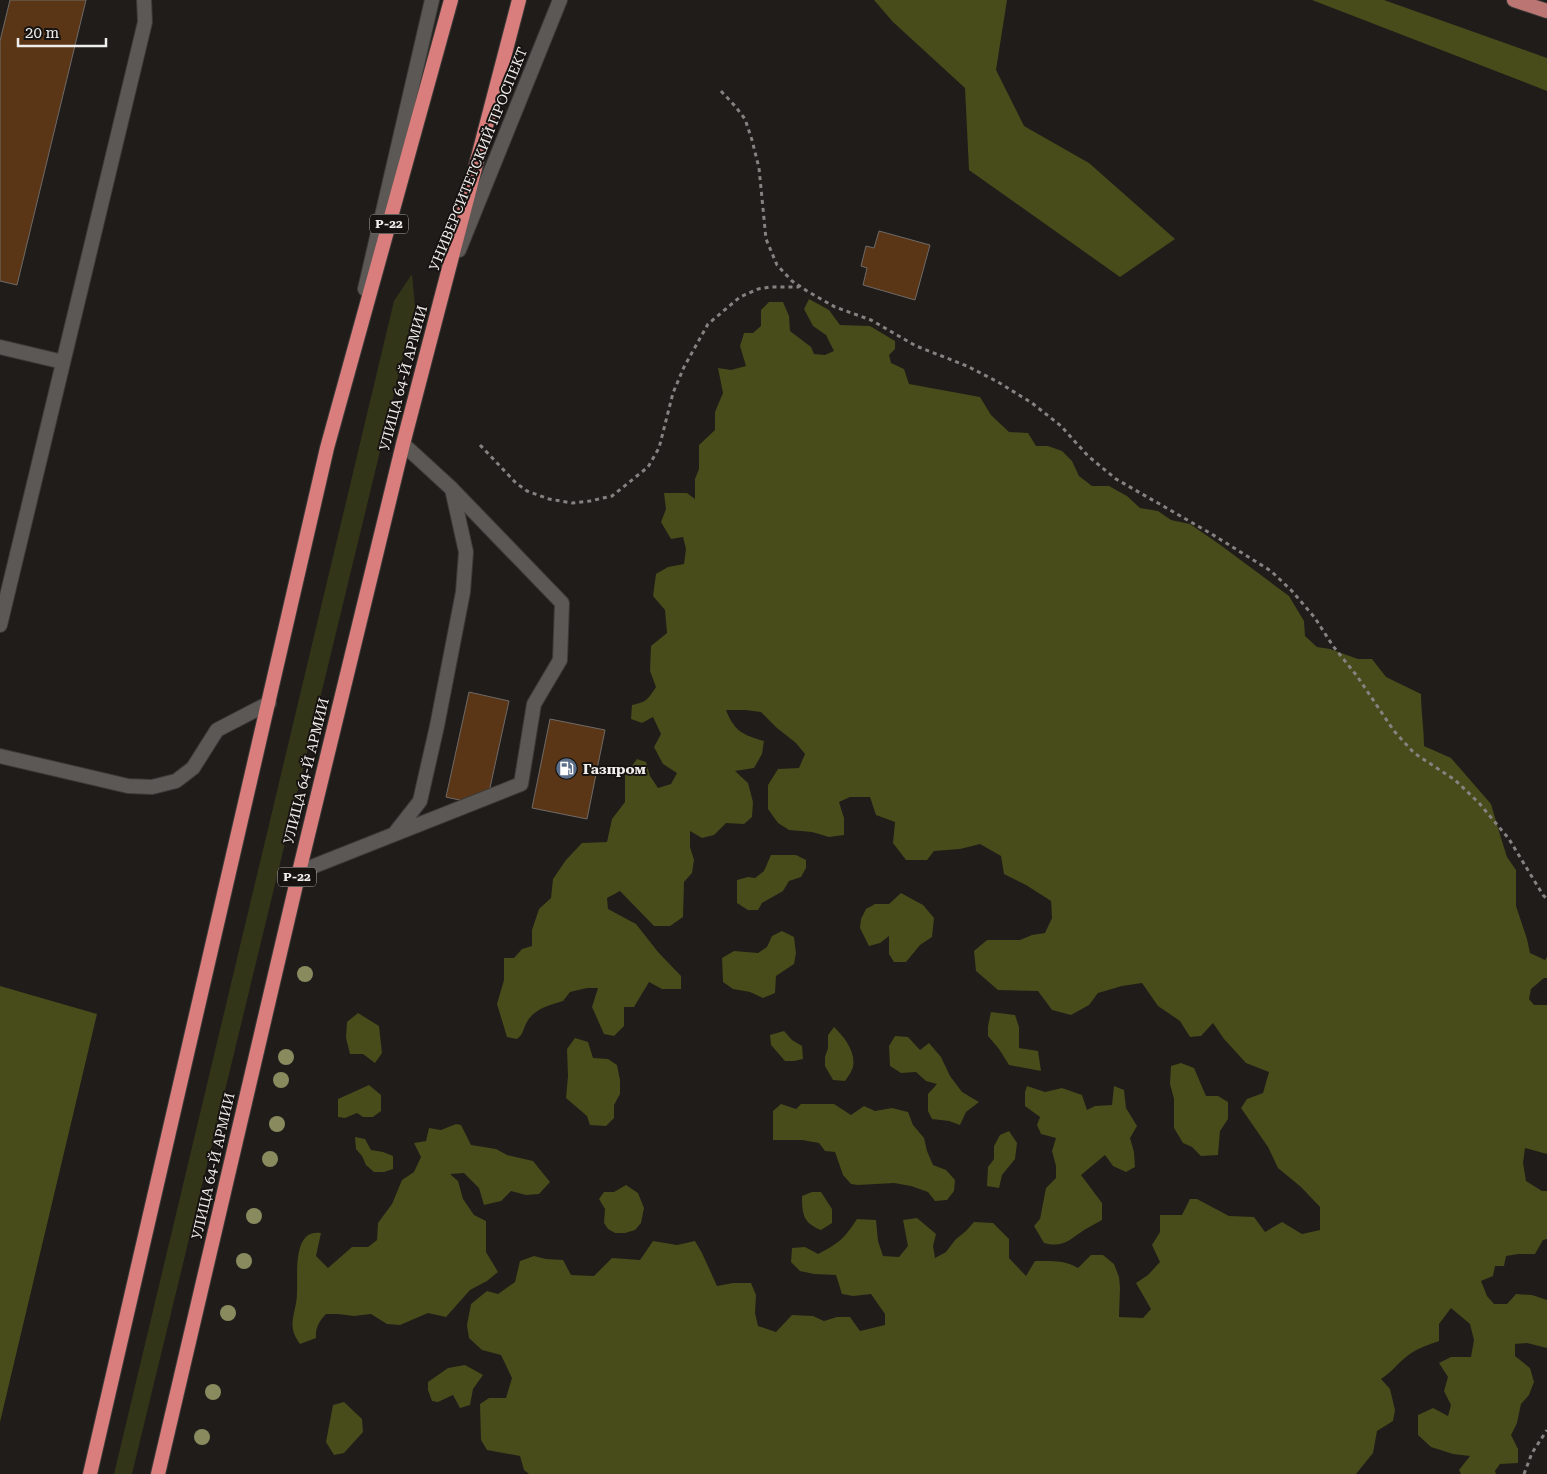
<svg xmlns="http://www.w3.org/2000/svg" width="1547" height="1474" font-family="'Roboto Serif',serif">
<rect width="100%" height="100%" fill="#1f1c1a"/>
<path fill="#333518" d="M 412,274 L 415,307 L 132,1474 L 114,1474 L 394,301 Z"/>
<path fill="#484b1a" d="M 874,0 L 1007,0 L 996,70 L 1024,126 L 1089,163 L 1175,239 L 1120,277 L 969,170 L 965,88 L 893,22 Z
M 1312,0 L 1384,0 L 1547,58 L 1547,91 Z
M 809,299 L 829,310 L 840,325 L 870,326 L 895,341 L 895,349 L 889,355 L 891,363 L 904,369 L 909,384 L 980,397 L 991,415 L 1009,432 L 1028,433 L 1036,446 L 1048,446 L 1062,451 L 1072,461 L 1079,476 L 1092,486 L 1109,486 L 1127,496 L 1140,508 L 1158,511 L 1171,520 L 1190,524 L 1219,544 L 1289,596 L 1304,621 L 1305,636 L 1317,647 L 1330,649 L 1358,659 L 1372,659 L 1386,677 L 1421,694 C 1421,712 1424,729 1424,746 L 1451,758 L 1491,804 L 1501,838 L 1507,857 L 1516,870 L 1516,906 L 1527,939 L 1530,953 L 1545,960 L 1547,957 L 1547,978 L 1544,978 L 1531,989 L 1529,999 L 1534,1005 L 1547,1005 L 1547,1154 L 1525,1148 L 1523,1163 L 1526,1181 L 1542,1191 L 1547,1191 L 1547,1239 L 1543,1240 L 1535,1254 L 1518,1254 L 1506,1256 L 1504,1266 L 1495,1266 L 1493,1276 L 1481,1281 L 1487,1296 L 1494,1304 L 1507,1304 L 1516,1294 L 1532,1295 L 1547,1300 L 1547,1348 L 1527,1343 L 1515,1344 L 1515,1356 L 1530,1368 L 1534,1382 L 1529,1395 L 1521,1404 L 1517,1423 L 1511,1435 L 1518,1449 L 1518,1463 L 1500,1464 L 1495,1471 L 1496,1474 L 1461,1474 L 1459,1470 L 1470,1456 L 1453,1454 L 1431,1447 L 1418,1435 L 1418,1415 L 1433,1408 L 1448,1416 L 1451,1405 L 1444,1391 L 1448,1377 L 1439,1363 L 1451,1357 L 1471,1357 L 1474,1340 L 1470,1324 L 1451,1308 L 1439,1324 L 1439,1341 C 1428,1345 1415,1349 1406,1357 C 1397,1364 1391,1373 1381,1379 L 1390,1389 L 1395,1410 L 1393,1421 L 1377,1431 L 1373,1453 L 1356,1474 L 529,1474 L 524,1470 L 520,1456 L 487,1450 L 481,1440 L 480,1404 L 489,1398 L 506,1398 L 512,1378 L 501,1355 L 482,1350 L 469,1338 L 467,1325 L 471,1304 L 487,1291 L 498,1294 L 515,1282 L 520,1261 L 534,1256 L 546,1259 L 563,1260 L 571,1275 L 594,1276 L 612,1258 L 640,1260 L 653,1241 L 677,1245 L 695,1241 L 702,1253 L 717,1286 L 733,1283 L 751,1283 L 756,1295 L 755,1313 L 758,1326 L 776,1332 L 792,1315 L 813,1316 L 824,1321 L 837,1317 L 850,1317 L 860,1331 L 885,1325 L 885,1314 L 871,1294 L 853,1296 L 842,1294 L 836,1275 L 814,1274 L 800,1271 L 791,1262 L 792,1248 L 805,1247 L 818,1254 C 839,1243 844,1239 857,1219 L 876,1220 L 878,1241 L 883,1256 L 899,1257 L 908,1246 L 903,1220 L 917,1218 L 936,1234 L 933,1246 L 935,1258 L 946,1252 L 955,1240 L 966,1231 L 974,1222 L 993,1223 L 1009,1239 L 1009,1258 L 1026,1276 L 1035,1261 C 1050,1261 1066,1260 1078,1268 L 1091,1255 L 1103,1255 L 1114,1264 L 1119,1277 L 1120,1288 L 1119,1317 L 1143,1318 L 1151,1309 L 1136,1283 L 1148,1275 L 1160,1262 L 1152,1245 L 1160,1232 L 1160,1215 L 1182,1215 L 1190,1199 L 1197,1199 L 1229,1216 L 1254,1217 L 1265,1232 L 1282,1222 L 1302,1234 L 1320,1230 L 1320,1207 L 1301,1187 L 1278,1168 L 1268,1147 L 1241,1108 L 1247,1099 L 1263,1093 L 1269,1072 L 1246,1063 L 1224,1039 L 1213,1023 L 1201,1036 L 1190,1037 L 1180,1021 L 1158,1006 L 1142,983 L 1122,986 L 1098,993 L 1089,1005 L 1071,1015 L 1052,1010 L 1038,991 L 998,990 L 976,971 L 974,951 L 987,940 L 1020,940 L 1032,935 L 1045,933 L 1052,918 L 1051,901 L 1026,885 L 1004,874 L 1001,856 L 980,844 L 960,849 L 934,851 L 927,860 L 906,860 L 893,843 L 895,822 L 876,815 L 870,797 L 850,797 L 839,802 L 844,818 L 844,835 L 829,837 L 812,832 L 789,830 L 778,823 L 768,809 L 768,785 L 778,769 L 799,768 L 805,754 L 796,743 L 777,728 L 761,712 L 745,710 L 726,710 C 734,731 743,735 764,741 L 762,754 L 754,768 L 735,771 L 748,783 L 753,802 L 752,817 L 744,824 L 726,823 L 714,835 L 702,838 L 690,831 L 690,847 L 694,860 L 692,873 L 684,882 L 683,917 L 670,926 L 654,926 L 620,891 L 607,898 L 608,909 L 636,924 L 658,952 L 681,976 L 681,989 L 662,989 L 649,982 L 634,1007 L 624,1007 L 624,1026 L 614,1036 L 604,1034 L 592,1007 L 598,988 L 587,988 L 570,992 L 563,1001 C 547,1006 532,1009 525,1026 C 522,1033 523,1034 517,1039 L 507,1037 L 497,1004 L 504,980 L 504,958 L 514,958 L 522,949 L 532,946 L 532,930 L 539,909 L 551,898 L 553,879 L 566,860 L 582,843 L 607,842 L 612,819 L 625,802 L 625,775 L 637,759 L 646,762 L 650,776 L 658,788 L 671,784 L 677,773 L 663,764 L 654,747 L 661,734 L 653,717 L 642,723 L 631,719 L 632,705 C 647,702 648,699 656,687 L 650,671 L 651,646 L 667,633 L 665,610 L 653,596 L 656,574 L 668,567 L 684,564 L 686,549 L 683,537 L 671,539 L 661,522 L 666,509 L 664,493 L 687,493 L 695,499 L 695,479 L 699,469 L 699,445 L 715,430 L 715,412 L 723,393 L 718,368 L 731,370 L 746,366 L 740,346 L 744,333 L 753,333 L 761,326 L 761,310 L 769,302 L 783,302 L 789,316 L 790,331 L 811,347 L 814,354 L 825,355 L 834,351 L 826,335 L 813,326 L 804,309 Z
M 771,855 L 796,855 L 806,860 L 806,868 L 801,877 L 789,881 L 783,891 L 762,903 L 758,910 L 748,910 L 737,903 L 737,880 L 748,877 L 755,878 L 764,871 Z
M 901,893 L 923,905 L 934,918 L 932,937 L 920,945 L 906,962 L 894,962 L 889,954 L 889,936 L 880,943 L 869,946 L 860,928 L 861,919 L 866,909 L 875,904 L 889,904 Z
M 782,931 L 794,937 L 796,953 L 794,964 L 776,976 L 775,993 L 763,998 L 750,992 L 733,989 L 723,982 L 722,958 L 734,951 L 758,953 L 767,947 L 772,936 Z
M 0,986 L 97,1014 L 0,1422 Z
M 991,1012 L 1015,1015 L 1019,1027 L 1019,1048 L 1038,1051 L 1041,1071 L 1009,1065 L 999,1049 L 988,1036 L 988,1026 Z
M 358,1013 L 379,1026 L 382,1053 L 375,1063 L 363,1054 L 350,1054 L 346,1038 L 347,1022 Z
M 834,1027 C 844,1037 856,1051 853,1067 C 852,1071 848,1077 845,1081 L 833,1080 L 825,1066 L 825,1057 L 828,1048 L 828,1035 Z
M 784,1031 L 792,1040 L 802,1046 L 803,1059 L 794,1061 L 785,1061 L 771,1045 L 770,1035 Z
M 895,1036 L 908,1037 L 920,1050 L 929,1043 L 941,1057 L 950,1076 L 962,1092 L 979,1102 L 966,1112 L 960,1125 L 949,1121 L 932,1119 L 928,1111 L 928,1094 L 937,1084 L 926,1081 L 916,1072 L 901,1073 L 890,1066 L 889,1046 Z
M 575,1038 L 588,1042 L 593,1058 L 608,1059 L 617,1065 L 620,1080 L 620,1094 L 614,1105 L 614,1118 L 606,1126 L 590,1125 L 587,1116 L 566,1098 L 568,1076 L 567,1049 Z
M 1181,1063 L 1194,1068 L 1206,1096 L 1218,1096 L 1228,1102 L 1228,1119 L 1220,1131 L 1218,1155 L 1201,1156 L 1192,1147 L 1183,1143 L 1174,1128 L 1174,1099 L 1170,1084 L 1171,1066 Z
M 369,1085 L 381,1095 L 381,1111 L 373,1117 L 363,1117 L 357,1113 L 345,1118 L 338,1117 L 338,1099 Z
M 1027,1086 L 1045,1092 L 1062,1088 L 1082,1095 L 1087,1110 L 1095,1106 L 1112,1105 L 1114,1086 L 1124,1090 L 1126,1108 L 1137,1126 L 1130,1138 L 1134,1152 L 1135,1167 L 1126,1172 L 1113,1166 L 1105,1155 L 1081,1175 L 1102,1203 L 1102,1220 C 1096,1223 1090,1227 1084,1230 C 1069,1240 1064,1248 1044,1243 L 1034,1226 L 1040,1219 L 1046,1188 L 1056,1178 L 1056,1166 L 1052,1151 L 1056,1138 L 1041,1134 L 1037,1125 L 1040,1117 L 1025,1106 L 1025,1092 Z
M 781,1104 L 796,1109 L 801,1104 L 834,1104 L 851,1115 L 864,1106 L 875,1111 L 892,1108 L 908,1112 L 913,1125 L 924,1138 L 927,1151 L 933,1165 L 946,1170 L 955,1180 L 954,1191 L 947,1200 L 935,1201 L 928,1192 L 911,1186 L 894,1183 L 858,1185 L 851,1184 L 843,1175 L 835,1152 L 825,1151 L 819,1143 L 802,1140 L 773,1140 L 773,1111 Z
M 456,1124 L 461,1125 L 471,1145 L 496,1149 L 507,1155 L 533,1161 L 550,1182 L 539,1194 L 526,1195 L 511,1191 L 501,1201 L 484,1205 L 479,1188 L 464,1173 L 450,1174 L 458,1181 L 463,1199 L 474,1215 L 486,1221 L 486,1252 L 498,1272 L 487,1281 L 470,1290 L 446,1317 L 428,1313 L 400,1325 L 387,1324 L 371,1314 L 354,1316 L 338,1314 L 326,1314 C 319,1321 315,1329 316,1338 L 300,1344 C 285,1324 297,1314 297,1292 C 298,1275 292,1228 321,1233 L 316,1256 L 328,1268 L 352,1247 L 368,1247 L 377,1240 L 378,1223 L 392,1204 L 402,1180 L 414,1172 L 421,1157 L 414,1143 L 426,1141 L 429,1128 L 441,1130 Z
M 1009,1131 L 1017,1143 L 1015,1159 L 1002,1175 L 999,1188 L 987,1186 L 988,1167 L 994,1159 L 994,1146 L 1000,1135 Z
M 355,1137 L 365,1139 L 371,1150 L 383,1152 L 393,1156 L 393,1169 L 384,1172 L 374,1172 L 366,1165 L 362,1156 L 356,1149 Z
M 626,1185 L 638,1193 L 644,1208 L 641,1223 L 635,1230 L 625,1233 L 615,1233 L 608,1229 L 604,1223 L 605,1209 L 599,1199 L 604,1192 L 614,1192 Z
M 812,1192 L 821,1192 L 832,1209 L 832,1223 L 821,1230 C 803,1223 802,1214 802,1196 Z
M 465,1365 L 483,1375 L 473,1389 L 470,1405 L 460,1408 L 453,1395 L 438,1402 L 432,1401 L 428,1390 L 428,1382 L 448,1368 Z
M 344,1402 L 362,1419 L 363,1432 L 344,1453 L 334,1455 L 326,1442 L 333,1405 Z"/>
<path fill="#5a3616" stroke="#6f6a67" d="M 10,0 L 86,0 L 17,285 L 0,281 L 0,41 Z
M 879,231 L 930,245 L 915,300 L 863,285 L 867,268 L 861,266 L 866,246 L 874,248 Z
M 469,692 L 509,701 L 486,806 L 446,797 Z
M 550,719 L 605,730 L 587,819 L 532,808 Z"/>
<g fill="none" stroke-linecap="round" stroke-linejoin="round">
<defs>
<path id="service" d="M 0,347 L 63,362
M 0,625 L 145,22 L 144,0
M 0,756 L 128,786 L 152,787 L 176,781 L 193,768 L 217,730 L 269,703
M 395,833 L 420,801 L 437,726 L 463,592 L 466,552 L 452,489
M 299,872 L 521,784 L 534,704 L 560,660 L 562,603 L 452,489 L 403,444"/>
<path id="tertiary" d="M 459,250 L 560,0
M 365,289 L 432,0"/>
<path id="primary" d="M 1514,0 L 1547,11"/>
<path id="trunk" d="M 90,1474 L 327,448 L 451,0
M 158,1474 L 299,872 L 403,444 L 519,0"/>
</defs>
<use href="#service" stroke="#3c3a38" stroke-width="16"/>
<use href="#tertiary" stroke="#3c3a38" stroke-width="16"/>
<use href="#primary" stroke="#3c3a38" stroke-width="16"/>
<use href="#trunk" stroke="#3c3a38" stroke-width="16"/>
<path stroke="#858381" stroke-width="3" stroke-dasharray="4 4" stroke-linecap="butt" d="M 721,91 L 735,106 L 745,119 L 752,140 L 759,168 L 766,239 L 777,265 L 792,281 L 807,291 L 835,307 L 871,320 L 916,346 L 967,366 L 998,382 L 1032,403 L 1061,426 L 1088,456 L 1116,479 L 1210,533 L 1271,571 L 1292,591 L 1315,618 L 1333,646 L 1357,676 L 1394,731 L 1414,753 L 1455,780 L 1479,803 L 1509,839 L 1543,895 L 1547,899
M 480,445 L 516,483 L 527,491 L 549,499 L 572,503 L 590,501 L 612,496 L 648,467 L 659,448 L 673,393 L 684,367 L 708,324 L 740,297 L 758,289 L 770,287 L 799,287
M 1524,1474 L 1532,1453 L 1547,1430"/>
<use href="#service" stroke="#5c5855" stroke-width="14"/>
<use href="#tertiary" stroke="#5c5855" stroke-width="14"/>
<use href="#primary" stroke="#bb7573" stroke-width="14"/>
<use href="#trunk" stroke="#da7e7d" stroke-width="14"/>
</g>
<g fill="#898b5f">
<circle cx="305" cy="974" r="8"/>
<circle cx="286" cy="1057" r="8"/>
<circle cx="281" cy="1080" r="8"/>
<circle cx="277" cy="1124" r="8"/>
<circle cx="270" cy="1159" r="8"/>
<circle cx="254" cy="1216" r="8"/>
<circle cx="244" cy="1261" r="8"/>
<circle cx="228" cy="1313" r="8"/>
<circle cx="213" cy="1392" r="8"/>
<circle cx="202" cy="1437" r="8"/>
</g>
<defs>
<symbol id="fuel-disc" viewBox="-11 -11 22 22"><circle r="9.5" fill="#5c6f8a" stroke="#161311"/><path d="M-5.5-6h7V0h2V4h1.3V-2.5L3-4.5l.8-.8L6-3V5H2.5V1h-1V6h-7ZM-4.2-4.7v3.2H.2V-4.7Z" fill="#fff"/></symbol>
</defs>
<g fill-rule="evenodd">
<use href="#fuel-disc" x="554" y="756" width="25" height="25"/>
</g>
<g text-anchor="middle" stroke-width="4" stroke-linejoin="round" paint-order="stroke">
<g fill="#161311" stroke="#afacaa" stroke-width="1">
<rect x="370" y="214.5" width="38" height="19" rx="4"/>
<rect x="278" y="867.5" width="38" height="19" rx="4"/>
</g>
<g font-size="12" font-weight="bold" fill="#f0eeec">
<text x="389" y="228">Р-22</text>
<text x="297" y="881">Р-22</text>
</g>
<g font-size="14" fill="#f0eeec" stroke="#161311">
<text transform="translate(478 159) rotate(-68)" y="5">УНИВЕРСИТЕТСКИЙ ПРОСПЕКТ</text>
<text transform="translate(403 378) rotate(-75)" y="5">УЛИЦА 64-Й АРМИИ</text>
<text transform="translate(306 771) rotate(-76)" y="5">УЛИЦА 64-Й АРМИИ</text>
<text transform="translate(213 1166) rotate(-77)" y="5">УЛИЦА 64-Й АРМИИ</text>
</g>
<g font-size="14" font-weight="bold" fill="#f0eeec" stroke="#161311" text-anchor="start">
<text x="583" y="774">Газпром</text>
</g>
</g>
<path d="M18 38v8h88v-8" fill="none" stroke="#f0eeec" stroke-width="2.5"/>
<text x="25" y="38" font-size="15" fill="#f0eeec" stroke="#161311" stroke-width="4" paint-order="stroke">20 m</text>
</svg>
